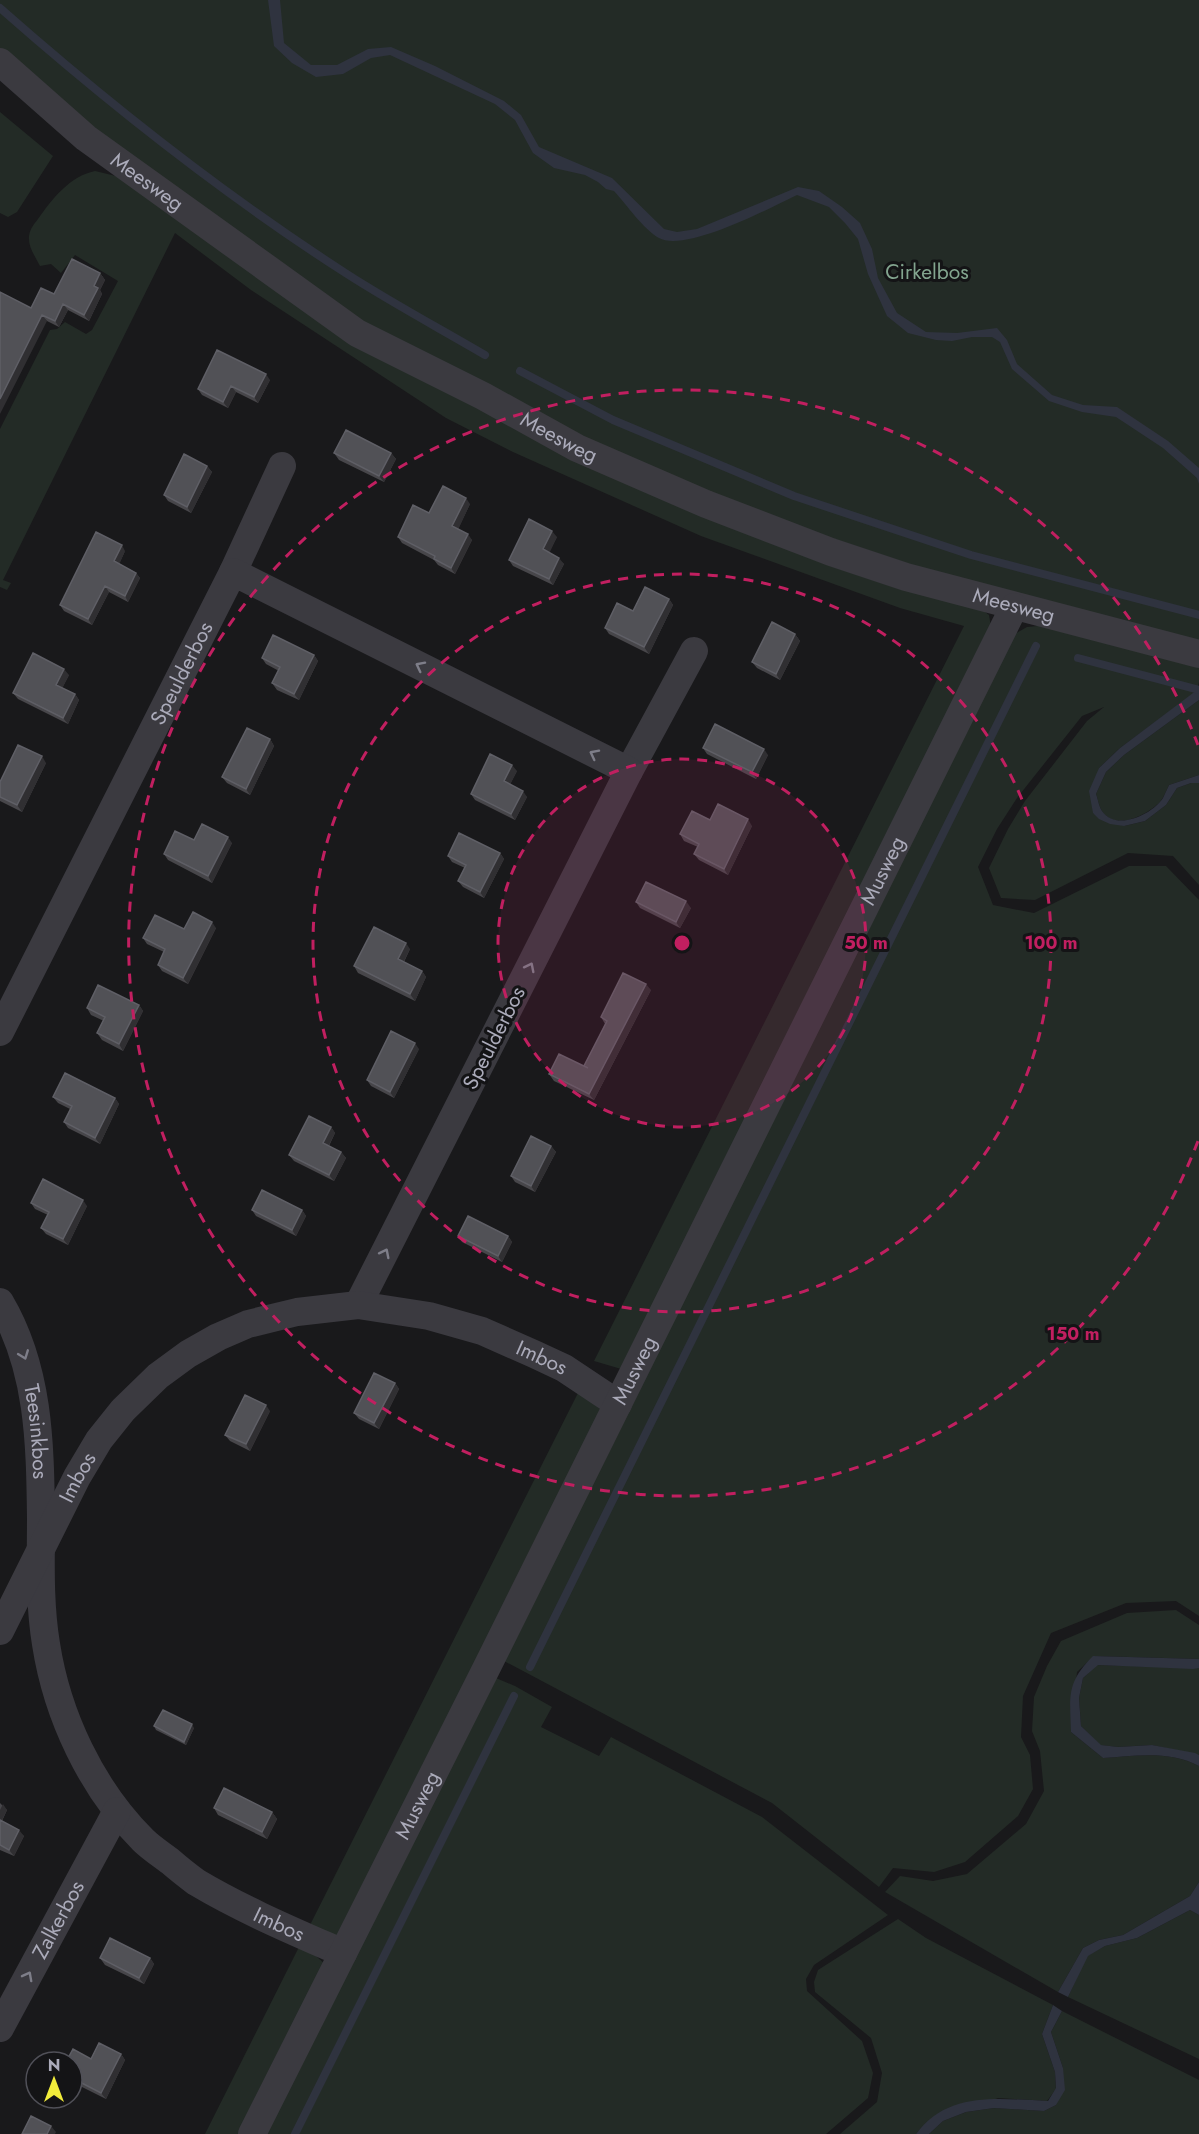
<svg xmlns="http://www.w3.org/2000/svg" width="1199" height="2134" font-family="Jost,sans-serif">
<rect width="100%" height="100%" fill="#19191b"/>
<path fill="#232b26" d="M 0,0 L 1199,0 L 1199,646 L 893,563 L 606,451 L 385,337 L 154,178 L 0,49 Z
M 0,112 L 53,156 L 17,212 L 8,217 L 0,213 Z
M 95,171 L 124,178 L 477,404 L 980,608 L 989,615 L 992,633 L 628,1371 L 594,1361 L 964,626 L 900,608 L 701,536 L 513,452 L 446,418 L 251,290 L 175,233 L 3,580 L 11,583 L 7,590 L 0,587 L 0,429 L 50,330 L 57,329 L 65,322 L 86,334 L 92,330 L 118,281 L 75,255 L 61,273 L 51,264 L 40,266 C 35,256 28,247 29,236 C 30,229 34,224 38,219 C 52,199 70,176 95,171 Z
M 1049,625 L 1199,663 L 1199,682 L 1197,691 L 1120,748 L 1099,768 L 1093,813 L 1124,826 L 1145,821 L 1166,805 L 1177,788 L 1191,783 L 1199,783 L 1199,885 L 1173,856 L 1128,853 L 1035,900 L 1001,898 L 989,868 L 1008,829 L 1025,801 L 1087,721 L 1104,707 L 1082,716 L 1017,798 L 997,829 L 978,867 L 993,905 L 1034,913 L 1129,866 L 1166,866 L 1199,900 L 1199,1616 L 1176,1601 L 1126,1603 L 1051,1633 L 1023,1696 L 1021,1737 L 1030,1755 L 1033,1789 L 1018,1816 L 965,1862 L 934,1872 L 893,1868 L 879,1887 L 772,1803 L 504,1661 L 1011,636 L 1027,627 Z
M 1199,700 L 1199,775 L 1169,785 C 1166,791 1164,797 1160,802 C 1148,814 1116,832 1102,811 C 1099,807 1098,799 1096,794 L 1106,772 L 1124,755 Z
M 579,1391 L 606,1414 L 341,1938 L 310,1925 Z
M 1176,1610 L 1199,1625 L 1199,1659 L 1094,1656 L 1077,1672 L 1071,1732 L 1103,1758 C 1134,1756 1170,1750 1199,1766 L 1199,1882 L 1190,1896 L 1123,1935 L 1099,1940 L 1083,1948 L 1058,1992 L 885,1892 L 900,1876 L 933,1881 L 967,1874 L 1026,1824 L 1044,1791 L 1040,1751 L 1032,1731 L 1034,1697 L 1047,1666 L 1061,1641 L 1127,1613 Z
M 1097,1665 L 1199,1668 L 1199,1755 L 1152,1745 L 1118,1747 L 1100,1745 L 1081,1726 L 1079,1698 L 1083,1678 Z
M 496,1678 L 515,1686 L 552,1707 L 541,1727 L 599,1756 L 611,1737 L 762,1817 L 888,1915 L 814,1965 L 806,1979 L 807,1991 L 862,2041 L 873,2073 L 868,2098 L 826,2134 L 266,2134 Z
M 1190,1910 L 1199,1915 L 1199,2059 L 1068,1997 L 1087,1956 L 1105,1946 L 1137,1938 Z
M 898,1919 L 926,1938 L 1053,2005 L 1042,2034 L 1055,2072 L 1056,2089 L 1047,2101 L 998,2098 L 921,2128 L 916,2134 L 840,2134 L 877,2102 L 882,2073 L 871,2038 L 815,1992 L 814,1982 L 818,1970 Z
M 299,1947 L 316,1956 L 327,1966 L 243,2134 L 205,2134 Z
M 1062,2011 L 1199,2080 L 1199,2134 L 929,2134 L 943,2121 L 966,2112 L 994,2108 L 1044,2111 L 1056,2105 L 1063,2068 L 1051,2032 Z"/>
<path fill="#2f333f" d="M 268,0 L 280,0 L 284,43 L 311,65 L 337,65 L 368,49 L 391,47 L 435,66 L 504,101 L 521,115 L 539,147 L 612,178 L 664,229 L 677,232 L 697,229 L 798,187 L 819,191 L 842,207 L 860,223 L 872,249 L 878,278 L 897,313 L 926,332 L 957,333 L 997,328 L 1007,340 L 1017,364 L 1052,395 L 1083,405 L 1117,407 L 1168,441 L 1199,468 L 1199,484 L 1197,478 L 1163,448 L 1116,417 L 1082,412 L 1049,401 L 1012,369 L 1000,342 L 992,337 L 972,337 L 952,341 L 936,340 L 908,333 L 887,316 L 868,274 L 858,239 L 845,223 L 829,207 L 797,195 C 770,208 685,253 659,238 C 643,229 627,205 614,191 L 606,189 L 598,182 L 585,175 L 554,168 L 533,153 L 515,120 L 495,104 L 390,55 L 371,58 L 343,74 L 316,77 L 292,63 L 274,46 Z
M 1197,690 L 1199,690 L 1199,700 L 1124,755 L 1106,772 L 1096,794 C 1098,799 1099,807 1102,811 C 1116,832 1153,814 1163,798 C 1165,794 1167,789 1169,785 L 1199,775 L 1199,783 L 1191,783 L 1177,788 L 1166,805 L 1145,821 L 1124,826 L 1110,824 L 1099,819 L 1093,813 L 1089,791 L 1099,768 L 1120,748 Z
M 1093,1656 L 1199,1659 L 1199,1668 L 1193,1669 L 1098,1665 L 1083,1678 L 1079,1698 L 1081,1726 L 1101,1745 L 1118,1747 L 1152,1745 L 1195,1753 L 1199,1755 L 1199,1766 C 1170,1750 1134,1756 1103,1758 L 1071,1732 C 1070,1696 1066,1683 1093,1656 Z
M 1199,1882 L 1199,1915 L 1190,1910 L 1137,1938 L 1105,1946 L 1088,1956 L 1068,1997 L 1058,1992 L 1083,1948 L 1099,1940 L 1123,1935 L 1190,1896 Z
M 1053,2005 L 1062,2011 L 1051,2032 L 1063,2068 L 1065,2090 L 1056,2105 L 1044,2111 L 994,2108 L 966,2112 L 943,2121 L 929,2134 L 916,2134 C 948,2090 1001,2099 1048,2101 L 1056,2088 L 1055,2072 L 1042,2034 Z"/>
<g fill="none" stroke-linecap="round" stroke-linejoin="round">
<path stroke="#2f333f" stroke-width="8" d="M 0,8 C 110,105 224,195 347,274 C 392,303 439,328 485,355
M 520,371 L 613,420 L 794,496 L 971,555 L 1199,615
M 1078,658 L 1199,690
M 530,1667 L 1036,646
M 295,2134 L 514,1696"/>
<g stroke="#3b3a40" stroke-width="28">
<path id="s1" d="M 0,62 L 86,138 L 357,333 L 483,396 L 577,448 L 706,504 L 831,552 L 906,577 L 1199,654"/>
<path d="M 233,572 L 282,466"/>
<path d="M 629,771 L 694,651"/>
<path id="s2" d="M 0,1032 L 233,572 L 629,771 L 358,1305"/>
<path id="s3" d="M 0,1302 C 39,1368 40,1442 41,1517 C 41,1559 39,1602 46,1644 C 57,1715 91,1788 143,1840 C 151,1848 162,1855 171,1862 C 179,1869 188,1876 196,1882 C 243,1910 293,1931 343,1953"/>
<path id="s4" d="M 0,1631 L 77,1477 L 99,1440 L 123,1410 L 158,1376 L 188,1354 L 218,1337 L 248,1324 L 297,1312 L 358,1305 L 429,1316 L 482,1331 L 534,1354 L 564,1368 L 618,1404"/>
<path id="s5" d="M 0,2028 L 117,1811"/>
<path id="s6" d="M 252,2134 L 489,1663 L 1014,607"/>
</g>
</g>
<path fill="#47464a" d="M 100,273 L 105,280 L 100,290 L 102,294 L 89,321 L 68,310 L 59,327 L 47,321 L 31,308 L 54,294 Z
M 270,380 L 258,403 L 236,392 L 228,408 L 202,395 L 198,389 Z
M 334,453 L 391,453 L 396,459 L 384,482 L 339,460 Z
M 207,466 L 212,472 L 191,513 L 168,501 L 164,495 Z
M 470,504 L 458,529 L 472,540 L 455,574 L 438,565 L 434,560 L 402,543 L 398,537 L 429,513 Z
M 557,537 L 549,552 L 564,564 L 553,585 L 513,566 L 509,560 Z
M 125,551 L 119,564 L 136,573 L 140,578 L 128,602 L 109,592 L 92,625 L 64,611 L 60,605 Z
M 669,599 L 673,605 L 649,654 L 609,634 L 605,628 L 633,611 Z
M 795,634 L 800,641 L 780,680 L 757,668 L 752,662 Z
M 314,655 L 318,661 L 299,700 L 277,690 L 272,683 L 279,671 L 266,664 L 262,658 Z
M 69,675 L 62,688 L 75,694 L 79,700 L 68,724 L 18,699 L 13,693 Z
M 270,739 L 274,746 L 250,795 L 227,783 L 222,777 Z
M 703,748 L 768,755 L 756,779 L 707,754 Z
M 46,763 L 22,812 L 0,801 L 0,782 Z
M 517,771 L 510,784 L 527,797 L 515,820 L 475,800 L 471,794 Z
M 710,820 L 752,826 L 728,875 L 699,860 L 694,854 L 698,847 L 684,841 L 680,834 Z
M 194,840 L 232,843 L 212,883 L 168,860 L 164,854 Z
M 500,853 L 504,859 L 484,898 L 463,887 L 458,881 L 465,868 L 452,862 L 448,856 Z
M 636,902 L 691,908 L 680,928 L 640,908 Z
M 216,928 L 188,984 L 162,971 L 158,965 L 164,952 L 147,944 L 143,938 L 184,929 Z
M 410,949 L 404,962 L 422,971 L 426,977 L 415,1001 L 358,973 L 354,966 Z
M 651,990 L 594,1100 L 554,1081 L 549,1074 L 585,1066 L 605,1024 L 601,1017 Z
M 139,1005 L 143,1011 L 123,1051 L 102,1040 L 97,1033 L 104,1021 L 91,1015 L 87,1008 Z
M 419,1049 L 394,1098 L 371,1086 L 367,1080 Z
M 53,1097 L 115,1098 L 119,1104 L 100,1144 L 68,1128 L 64,1122 L 70,1109 L 58,1103 Z
M 331,1127 L 335,1133 L 329,1146 L 341,1152 L 346,1158 L 334,1181 L 294,1161 L 289,1155 Z
M 551,1146 L 556,1152 L 535,1192 L 515,1182 L 511,1176 Z
M 31,1203 L 87,1206 L 68,1245 L 46,1234 L 41,1228 L 48,1215 L 35,1209 Z
M 252,1210 L 302,1210 L 306,1216 L 296,1236 L 256,1216 Z
M 458,1236 L 508,1236 L 512,1242 L 502,1262 L 462,1242 Z
M 395,1383 L 399,1389 L 379,1429 L 359,1419 L 354,1413 Z
M 270,1411 L 250,1451 L 230,1441 L 225,1435 Z
M 154,1726 L 194,1728 L 186,1745 L 156,1730 Z
M 0,1803 L 7,1810 L 2,1821 L 24,1836 L 14,1856 L 0,1850 Z
M 214,1808 L 272,1812 L 277,1819 L 267,1839 L 218,1815 Z
M 100,1958 L 150,1958 L 154,1964 L 144,1984 L 105,1965 Z
M 121,2054 L 125,2060 L 106,2099 L 72,2082 L 72,2062 Z"/>
<path fill="#302f32" d="M 100,273 L 105,280 L 100,290 L 102,294 L 89,321 L 84,315 L 94,286 Z
M 63,304 L 68,310 L 59,327 L 55,321 Z
M 42,315 L 47,321 L 0,414 L 0,399 Z
M 266,374 L 270,380 L 258,403 L 254,397 Z
M 231,386 L 236,392 L 228,408 L 223,402 Z
M 391,453 L 396,459 L 384,482 L 379,476 Z
M 207,466 L 212,472 L 191,513 L 187,507 Z
M 466,498 L 470,504 L 457,532 L 452,526 Z
M 552,531 L 557,537 L 548,556 L 543,549 Z
M 468,534 L 472,540 L 455,574 L 451,568 Z
M 122,545 L 125,551 L 118,567 L 114,561 Z
M 559,558 L 564,564 L 553,585 L 549,579 Z
M 136,573 L 140,578 L 128,602 L 125,596 Z
M 105,586 L 109,592 L 92,625 L 88,619 Z
M 669,599 L 673,605 L 649,654 L 644,647 Z
M 795,634 L 800,641 L 780,680 L 776,674 Z
M 314,655 L 318,661 L 299,700 L 294,694 Z
M 64,669 L 69,675 L 61,691 L 56,685 Z
M 75,694 L 79,700 L 68,724 L 63,718 Z
M 270,739 L 274,746 L 250,795 L 246,789 Z
M 764,749 L 768,755 L 756,779 L 752,772 Z
M 42,756 L 46,763 L 22,812 L 17,805 Z
M 512,765 L 517,771 L 509,787 L 504,781 Z
M 523,791 L 527,797 L 515,820 L 511,814 Z
M 748,819 L 752,826 L 728,875 L 724,869 Z
M 228,837 L 232,843 L 212,883 L 208,876 Z
M 500,853 L 504,859 L 484,898 L 480,892 Z
M 686,901 L 691,908 L 680,928 L 676,922 Z
M 212,922 L 216,928 L 188,984 L 183,978 Z
M 406,943 L 410,949 L 402,965 L 398,959 Z
M 422,971 L 426,977 L 415,1001 L 410,994 Z
M 646,984 L 651,990 L 594,1100 L 589,1094 Z
M 139,1005 L 143,1011 L 123,1051 L 119,1044 Z
M 415,1043 L 419,1049 L 394,1098 L 390,1092 Z
M 115,1098 L 119,1104 L 100,1144 L 95,1138 Z
M 331,1127 L 335,1133 L 327,1149 L 323,1143 Z
M 551,1146 L 556,1152 L 535,1192 L 531,1186 Z
M 341,1152 L 346,1158 L 334,1181 L 329,1175 Z
M 83,1200 L 87,1206 L 68,1245 L 63,1239 Z
M 302,1210 L 306,1216 L 296,1236 L 292,1230 Z
M 508,1236 L 512,1242 L 502,1262 L 498,1256 Z
M 395,1383 L 399,1389 L 379,1429 L 374,1423 Z
M 266,1405 L 270,1411 L 250,1451 L 246,1444 Z
M 192,1724 L 194,1728 L 186,1745 L 184,1742 Z
M 3,1804 L 7,1810 L 0,1824 L 0,1810 Z
M 272,1812 L 277,1819 L 267,1839 L 262,1832 Z
M 19,1830 L 24,1836 L 14,1856 L 9,1850 Z
M 150,1958 L 154,1964 L 144,1984 L 139,1978 Z
M 121,2054 L 125,2060 L 106,2099 L 101,2093 Z
M 51,2126 L 56,2132 L 55,2134 L 47,2134 Z"/>
<path fill="#515156" stroke="#5f5f66" stroke-width="1.5" d="M 72,259 L 100,273 L 94,286 L 98,288 L 84,315 L 63,304 L 55,321 L 42,315 L 0,399 L 0,292 L 31,308 L 41,288 L 54,294 Z
M 217,350 L 266,374 L 254,397 L 231,386 L 223,402 L 198,389 Z
M 346,430 L 391,453 L 379,476 L 334,453 Z
M 184,454 L 207,466 L 187,507 L 164,495 Z
M 443,486 L 466,498 L 452,526 L 468,534 L 451,568 L 434,559 L 435,556 L 398,537 L 413,505 L 429,513 Z
M 529,519 L 552,531 L 543,549 L 559,558 L 549,579 L 509,560 Z
M 96,532 L 122,545 L 114,561 L 136,573 L 125,596 L 105,586 L 88,619 L 60,605 Z
M 645,587 L 669,599 L 644,647 L 605,628 L 617,603 L 633,611 Z
M 772,622 L 795,634 L 776,674 L 752,662 Z
M 273,635 L 314,655 L 294,694 L 272,683 L 280,667 L 262,658 Z
M 33,653 L 64,669 L 56,685 L 75,694 L 63,718 L 13,693 Z
M 715,724 L 764,749 L 752,772 L 703,748 Z
M 247,728 L 270,739 L 246,789 L 222,777 Z
M 18,745 L 42,756 L 17,805 L 0,797 L 0,782 Z
M 490,754 L 512,765 L 504,781 L 523,791 L 511,814 L 471,794 Z
M 718,804 L 748,819 L 724,869 L 694,854 L 699,844 L 680,834 L 692,811 L 710,820 Z
M 202,824 L 228,837 L 208,876 L 164,854 L 175,831 L 194,840 Z
M 459,833 L 500,853 L 480,892 L 458,881 L 466,865 L 448,856 Z
M 646,882 L 686,901 L 676,922 L 636,902 Z
M 193,912 L 212,922 L 183,978 L 158,965 L 165,949 L 143,938 L 155,915 L 184,929 Z
M 374,927 L 406,943 L 398,959 L 422,971 L 410,994 L 354,966 Z
M 623,973 L 646,984 L 589,1094 L 549,1074 L 559,1054 L 588,1068 L 584,1066 L 607,1021 L 601,1017 Z
M 98,985 L 139,1005 L 119,1044 L 97,1033 L 105,1017 L 87,1008 Z
M 391,1031 L 415,1043 L 390,1092 L 367,1080 Z
M 65,1073 L 115,1098 L 95,1138 L 64,1122 L 72,1106 L 53,1097 Z
M 309,1116 L 331,1127 L 323,1143 L 341,1152 L 329,1175 L 289,1155 Z
M 531,1136 L 551,1146 L 531,1186 L 511,1176 Z
M 43,1179 L 83,1200 L 63,1239 L 41,1228 L 49,1212 L 31,1203 Z
M 262,1190 L 302,1210 L 292,1230 L 252,1210 Z
M 468,1216 L 508,1236 L 498,1256 L 458,1236 Z
M 374,1373 L 395,1383 L 374,1423 L 354,1413 Z
M 245,1395 L 266,1405 L 246,1444 L 225,1435 Z
M 163,1710 L 192,1724 L 184,1742 L 154,1726 Z
M 224,1788 L 272,1812 L 262,1832 L 214,1808 Z
M 0,1820 L 19,1830 L 9,1850 L 0,1845 Z
M 110,1938 L 150,1958 L 139,1978 L 100,1958 Z
M 99,2043 L 121,2054 L 101,2093 L 72,2078 L 72,2062 L 66,2062 L 73,2049 L 91,2059 Z
M 31,2116 L 51,2126 L 47,2134 L 22,2134 Z"/>
<defs><path id="oneway-chevron" d="M-2-3.5L2.5 0L-2 3.5" fill="none" stroke-width="1.6" stroke-linecap="round" stroke-linejoin="round" transform="scale(1.5)"/></defs>
<g stroke="#7e7e89">
<use href="#oneway-chevron" transform="translate(420 666) rotate(-153)"/>
<use href="#oneway-chevron" transform="translate(594 754) rotate(-153)"/>
<use href="#oneway-chevron" transform="translate(530 967) rotate(-63)"/>
<use href="#oneway-chevron" transform="translate(385 1253) rotate(-63)"/>
<use href="#oneway-chevron" transform="translate(24 1355) rotate(69)"/>
<use href="#oneway-chevron" transform="translate(28 1976) rotate(-62)"/>
</g>
<circle cx="682" cy="943" r="184" fill="#c11f60" fill-opacity=".12"/>
<g fill="none" stroke="#c11f60" stroke-width="3" stroke-dasharray="10 8">
<circle cx="682" cy="943" r="184"/>
<circle cx="682" cy="943" r="369"/>
<path d="M1198 1141A553 553 0 1 1 1198 745"/>
</g>
<g text-anchor="middle" stroke-width="6" stroke-linejoin="round" paint-order="stroke">
<g font-size="21" fill="#ababba" stroke="#141416">
<text dy="7" stroke="none"><textPath href="#s1" startOffset="190">Meesweg</textPath></text>
<text dy="7" stroke="none"><textPath href="#s1" startOffset="676">Meesweg</textPath></text>
<text dy="7" stroke="none"><textPath href="#s1" startOffset="1162">Meesweg</textPath></text>
<text dy="7" stroke="none"><textPath href="#s2" startOffset="402">Speulderbos</textPath></text>
<text dy="7" stroke="none"><textPath href="#s6" startOffset="1412">Musweg</textPath></text>
<text transform="translate(494 1038) rotate(-63)" y="7">Speulderbos</text>
<text dy="7" stroke="none"><textPath href="#s4" startOffset="711">Imbos</textPath></text>
<text dy="7" stroke="none"><textPath href="#s6" startOffset="854">Musweg</textPath></text>
<text dy="7" stroke="none"><textPath href="#s3" startOffset="136">Teesinkbos</textPath></text>
<text dy="7" stroke="none"><textPath href="#s4" startOffset="172">Imbos</textPath></text>
<text dy="7" stroke="none"><textPath href="#s6" startOffset="368">Musweg</textPath></text>
<text dy="7" stroke="none"><textPath href="#s5" startOffset="123">Zalkerbos</textPath></text>
<text dy="7" stroke="none"><textPath href="#s3" startOffset="732">Imbos</textPath></text>
</g>
<g font-size="21" fill="#83a58f" stroke="#141416">
<text x="927" y="279">Cirkelbos</text>
</g>
</g>
<circle cx="682" cy="943" r="9" fill="#c11f60" stroke="#141416" stroke-width="3"/>
<g font-size="18" text-anchor="middle" font-weight="bold" fill="#c11f60" stroke="#141416" stroke-width="6" stroke-linejoin="round" paint-order="stroke">
<text x="866" y="949">50 m</text>
<text x="1051" y="949">100 m</text>
<text x="1073" y="1340">150 m</text>
</g>
<g transform="translate(54 2080)"><circle r="28" fill="#141416" stroke="#505058" stroke-width="1.5"/>
<path d="M0-4.5L10 22L0 15L-10 22Z" fill="#f1ec3b"/>
<text y="-9" font-size="16" font-weight="bold" text-anchor="middle" fill="#ababba">N</text>
</g>
</svg>
